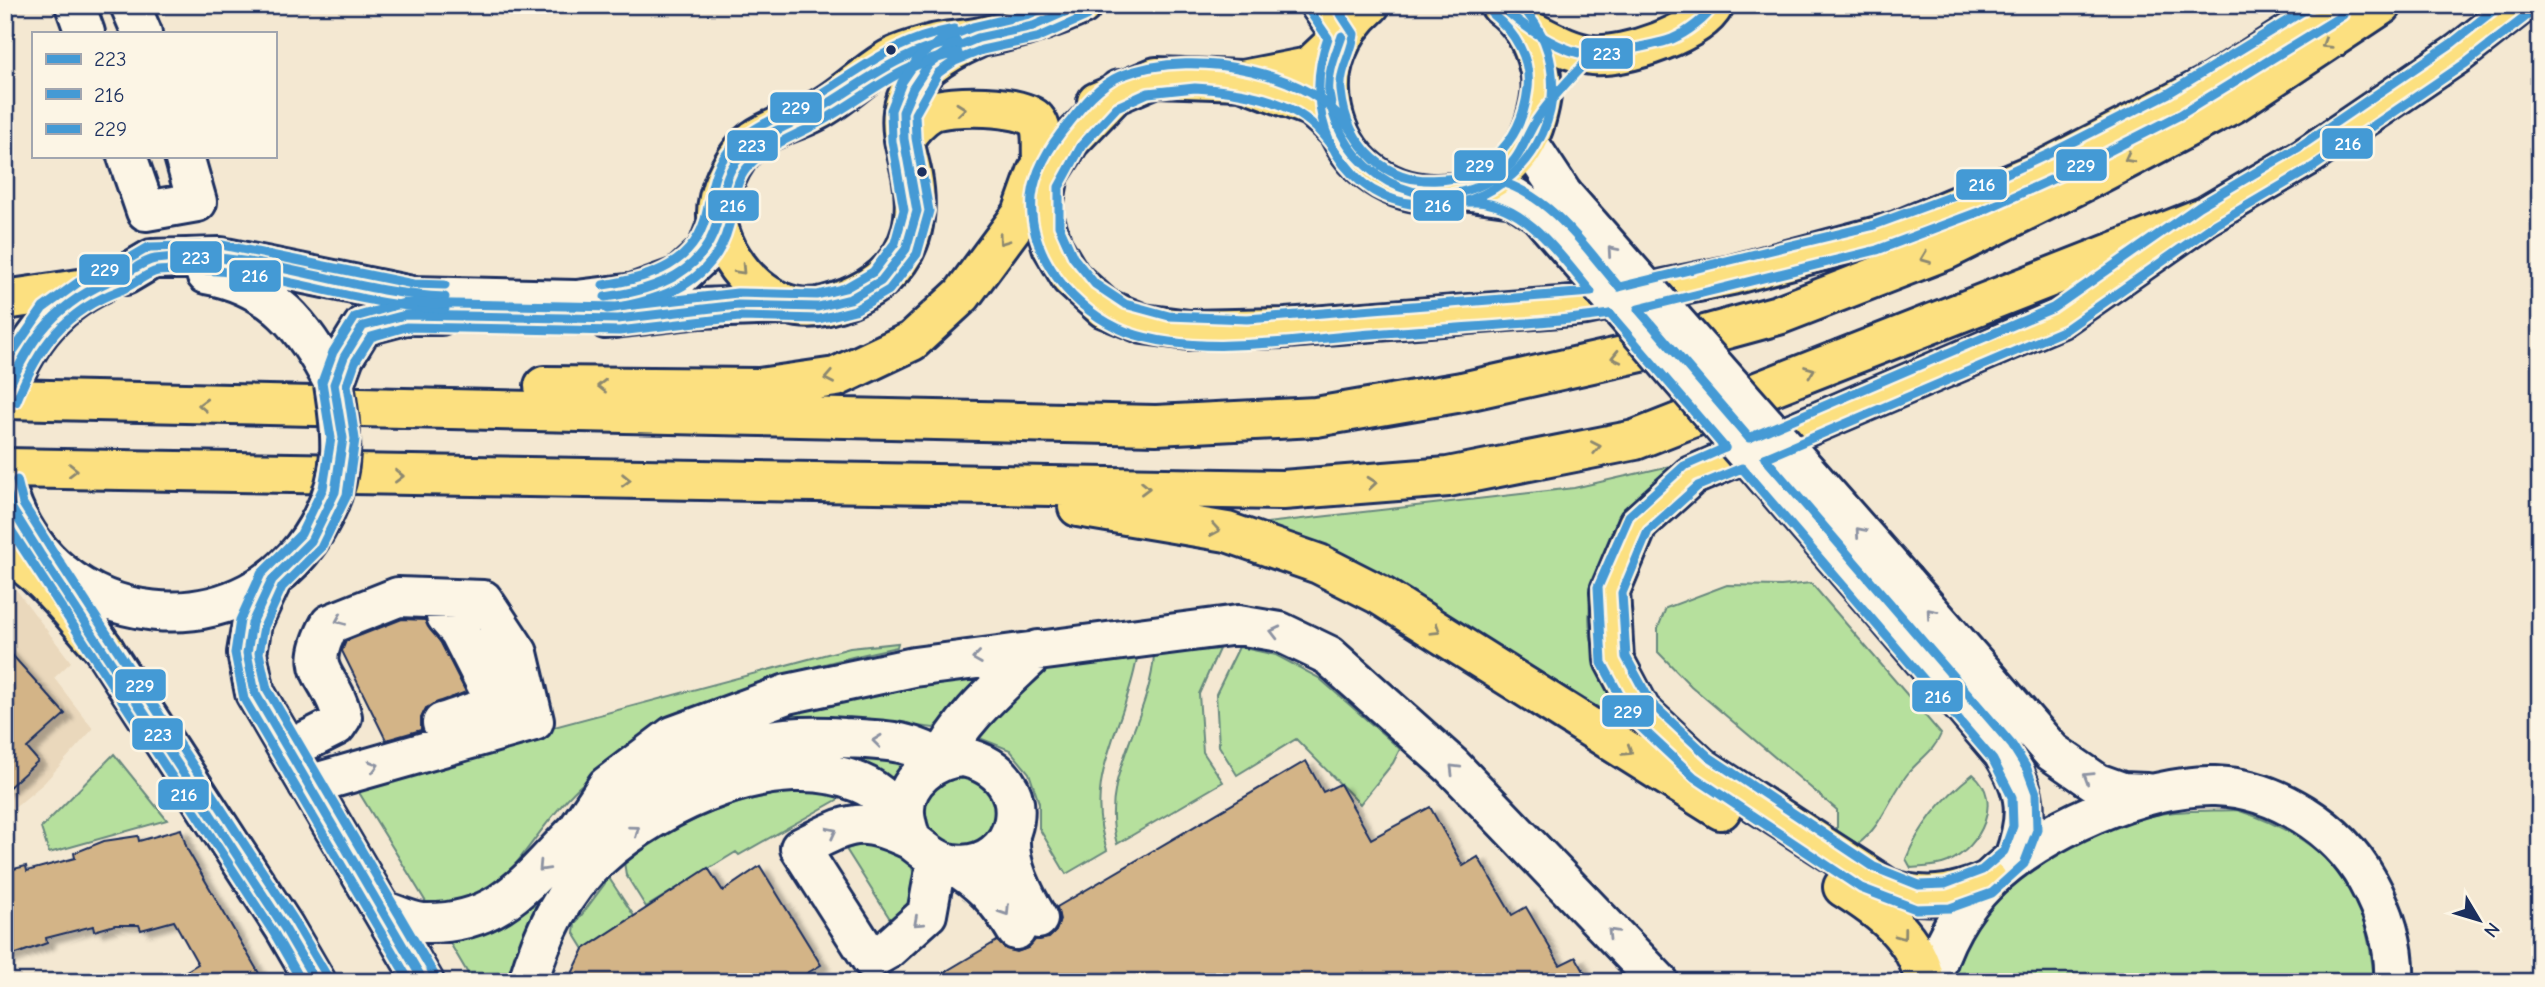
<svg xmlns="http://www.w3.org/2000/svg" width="2545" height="987" font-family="'Comic Neue',sans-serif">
<defs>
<filter id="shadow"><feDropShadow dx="8" dy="4.5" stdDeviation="2" flood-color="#0004"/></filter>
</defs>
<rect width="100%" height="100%" fill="#f4e8d2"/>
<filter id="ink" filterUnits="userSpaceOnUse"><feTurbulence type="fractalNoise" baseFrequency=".0143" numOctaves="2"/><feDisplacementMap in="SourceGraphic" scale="14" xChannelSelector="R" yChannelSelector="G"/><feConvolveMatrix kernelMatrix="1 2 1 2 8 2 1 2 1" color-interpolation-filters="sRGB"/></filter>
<g filter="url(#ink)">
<path fill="#ead8bc" d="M 5,575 L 71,662 L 54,678 L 93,729 L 44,783 L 5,816 Z"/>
<path fill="#b6e09d" stroke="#68887e" stroke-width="2" d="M 1683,463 C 1668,475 1649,486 1637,500 C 1605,540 1578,598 1594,650 C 1603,681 1625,707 1642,734 L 1424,601 L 1249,525 L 1574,488 Z
M 1811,583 L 1941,734 C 1935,750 1920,759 1909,772 C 1890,796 1883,825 1858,844 L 1837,831 L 1837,810 L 1691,686 L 1658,652 L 1658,628 L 1666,608 L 1727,585 L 1781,586 Z
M 898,643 L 897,647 C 779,672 668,703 578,788 C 544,820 523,862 488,894 L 482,890 C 464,904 449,903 426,902 L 352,781 L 850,648 Z
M 1239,647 L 1276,655 L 1319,678 L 1400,749 L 1393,763 L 1360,804 L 1296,739 L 1237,775 L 1219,746 L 1216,694 Z
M 1219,649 L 1199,694 L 1203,752 L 1223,782 L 1117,844 C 1098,777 1150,720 1154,655 Z
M 1137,658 C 1125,728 1082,777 1107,850 L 1066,874 L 1039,828 L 1039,803 L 1029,773 L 1010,750 L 972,735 L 1037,673 L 1058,666 Z
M 987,674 L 934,728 L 841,717 L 778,719 L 865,691 Z
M 856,752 L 911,759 L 894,784 L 854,762 Z
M 114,754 L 167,820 L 49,853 L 41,828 Z
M 1973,774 C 2004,800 1981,847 1948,862 C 1936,867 1924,867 1911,868 L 1906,859 C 1920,824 1944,797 1973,774 Z
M 972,775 L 999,800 L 993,836 L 959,851 L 928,830 C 916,792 937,778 972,775 Z
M 797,791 L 844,796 L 739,855 L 736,852 L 646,907 L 626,875 L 624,862 C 677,822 732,799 797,791 Z
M 2237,810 C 2326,838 2368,888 2374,982 L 1953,982 C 1962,948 1980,916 2006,891 C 2042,855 2117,819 2167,813 C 2190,810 2214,811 2237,810 Z
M 874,841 C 882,844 892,847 899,852 C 926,871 912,906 892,922 L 846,849 Z
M 609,878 L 634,916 L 584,949 L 574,933 L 575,924 Z
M 530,904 L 540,909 L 511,982 L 473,982 L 450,943 L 494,930 Z"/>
<path fill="#d3b487" stroke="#1b2f5e" stroke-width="2" filter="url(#shadow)" d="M 402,619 L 425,620 L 441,643 L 466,692 L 426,708 L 421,718 L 421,730 L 386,740 L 342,651 L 346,641 Z
M 5,647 L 65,714 L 27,748 L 38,761 L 5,791 Z
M 1306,761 L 1323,792 L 1340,784 L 1371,839 L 1430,807 L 1463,866 L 1478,857 L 1512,915 L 1526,907 L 1560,965 L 1576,957 L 1590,982 L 928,982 L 997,941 L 1006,949 L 1017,952 L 1028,948 L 1035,940 L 1049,938 L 1056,931 L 1060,920 L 1057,907 Z
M 181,829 L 187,849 L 264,982 L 168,982 L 198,964 L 174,921 L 141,930 L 139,925 L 115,925 L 94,931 L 93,926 L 46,938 L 47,943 L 5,958 L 5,871 L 26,866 L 27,871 L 75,858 L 74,853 L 104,841 L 138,836 L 139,841 Z
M 760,866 L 821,965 L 792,982 L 568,982 L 584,949 L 708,868 L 723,891 Z"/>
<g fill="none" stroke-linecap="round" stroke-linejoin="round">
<defs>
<path id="minor" d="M 75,5 L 85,33
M 130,5 L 142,33
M 1528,142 L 1563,195
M 127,156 L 146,211 L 197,202 L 184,156
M 1464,190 L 1514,197 L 1539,214
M 206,274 C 273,286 305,327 334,384
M 125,275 L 152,259 L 221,257 L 412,296 L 576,300 L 635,293 L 679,277 L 707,251 L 718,222
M 606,319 L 700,308 L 783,305
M 334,384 L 344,357 L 363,326 L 405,315 L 441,315
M 5,398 C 24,346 51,307 102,283
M 5,483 C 45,636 253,659 323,516
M 272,580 L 252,623 L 247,653 L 255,693 L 424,982
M 1905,583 L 2052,752 L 2097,783 L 2122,792 L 2147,793
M 1879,607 L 2003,753 C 2028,792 2029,815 2014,858
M 446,616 L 459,631 L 486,684
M 86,622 L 284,927 L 316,982
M 442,723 C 491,706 519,705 489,647
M 288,750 L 336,726 L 342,717 C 332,672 302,676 330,624 L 398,597 L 483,600 L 518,653 L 534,721 L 308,785
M 963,757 C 1045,774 1020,874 953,864 C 937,862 924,850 911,840 C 909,831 905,822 905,813 C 903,781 935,758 963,757 Z
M 578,829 L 607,786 L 673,736 L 787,694 L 914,667 L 1238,625 L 1280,632 L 1328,655 L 1452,766 L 1659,982
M 1010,835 C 1008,866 1023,893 1038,919
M 911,840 C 859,815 849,823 800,848 L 871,959 L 887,950 L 927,914 L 937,859
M 952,864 C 981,881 999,901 1016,930
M 382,910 C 394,914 410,922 423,923 C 522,926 542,848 613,801 C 681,755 762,731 844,738 C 878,740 913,739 941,761 C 963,715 1002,685 1038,650
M 528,982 C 542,935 562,891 599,858 C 660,802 778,748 860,783 C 880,791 894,808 907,825
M 1932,982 C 1940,944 1961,908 1988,881 C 2038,831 2144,784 2215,786 C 2276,788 2338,828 2367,880 C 2384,911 2396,946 2394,982"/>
<path id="major" d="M 1320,5 L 1342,36
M 1370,5 C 1339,32 1324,69 1332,109 C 1353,217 1506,224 1536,119 C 1541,101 1544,85 1539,67 C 1533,42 1522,20 1500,5
M 1523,27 C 1544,37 1569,53 1593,55 C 1624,58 1699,33 1714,5
M 978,38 C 944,53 910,72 903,112 C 900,133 908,155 912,175 C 925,245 892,289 824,306 C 774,317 729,271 718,225 C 712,198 733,156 754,140 C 772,127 797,121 816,111 C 841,98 861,77 885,62 C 897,54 915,49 929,45 C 946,40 964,41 981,37 C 1017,30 1048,20 1082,5
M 904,139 C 911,129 920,118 931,112 C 949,104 1023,104 1036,120 C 1044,129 1041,146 1042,157"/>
<path id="highway" d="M 1244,81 L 1312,107 L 1335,128
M 1119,90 L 1070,141 L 1049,174 L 1042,212 L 1052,246 L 1071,278 L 1104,308 L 1143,324 L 1189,330 L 1286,328 L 1586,305 L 1732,275 L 1897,231 L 2047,168 L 2212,83 L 2336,5
M 1097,102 L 1156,77 L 1242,80 L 1309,67 L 1342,36
M 5,300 L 93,287
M 544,386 L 759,388 L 836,377 L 912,341 L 962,295 L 1022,214 L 1037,172
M 5,399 L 1156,425 L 1316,417 L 1462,392 L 1650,350 L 1778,315 L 1946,250 L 2087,180 L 2234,103 L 2382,5
M 5,468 L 1283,490 L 1448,477 L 1635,440 L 2206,216
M 1078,507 L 1227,532 L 1319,564 L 1378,594 L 1721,810
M 5,552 C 44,573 74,617 104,649
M 1988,881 C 1952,896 1924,901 1887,888 L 1701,767 L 1641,711 L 1614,660 L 1610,591 L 1638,524 L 1691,476 L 2059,319 L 2206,216 L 2306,157 L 2459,53 L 2520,5
M 1843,887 C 1880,910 1916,936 1925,982"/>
</defs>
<use href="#minor" stroke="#1b2f5e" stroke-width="44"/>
<use href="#major" stroke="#1b2f5e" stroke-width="44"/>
<use href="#highway" stroke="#1b2f5e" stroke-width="44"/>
<use href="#minor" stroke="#fcf5e5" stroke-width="38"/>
<use href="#major" stroke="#fce080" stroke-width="38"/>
<use href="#highway" stroke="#fce080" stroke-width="38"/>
<defs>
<path id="minor-bridge" d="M 1563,195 L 1905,583
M 1539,214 L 1879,607
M 323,516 C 346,470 342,434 334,384"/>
</defs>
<use href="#minor-bridge" stroke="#1b2f5e" stroke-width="44" stroke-linecap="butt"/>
<use href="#minor-bridge" stroke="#fcf5e5" stroke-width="38"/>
<defs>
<path id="bus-1" d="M 1500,5 C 1522,26 1562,54 1594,55 C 1605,55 1662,43 1672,39 C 1686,33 1707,18 1714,5
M 1342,36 C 1336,54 1327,73 1329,93 C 1338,171 1423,223 1494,178 C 1523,159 1521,144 1537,119 C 1553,96 1573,75 1593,55
M 605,297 C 655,290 706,273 718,218 C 723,199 723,179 735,163 C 757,134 790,126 819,109 C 868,80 898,52 956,41
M 5,397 C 28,339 57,301 117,278 C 130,273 142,261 155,259 C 253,246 348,294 445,297
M 5,484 L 12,509 L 40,554 L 284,927 L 316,982
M 424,982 L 255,693 L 247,653 L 252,623 L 272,580 L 311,541 L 335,492 L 343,438 L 334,384 L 344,357 L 363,326 L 405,315 L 618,319 L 738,305 L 818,307 L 850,299 L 881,281 L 906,249 L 917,211 L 904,139 L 903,112 L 913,88 L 929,64 L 949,50 L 978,38 L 1033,26 L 1081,5"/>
<path id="bus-2" d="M 1310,12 L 1328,38 C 1302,108 1332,190 1411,204 C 1480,217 1545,165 1552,98 C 1555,63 1545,30 1520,5
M 1195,88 C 1239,91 1292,98 1322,134 C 1341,156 1354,182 1381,195 C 1413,210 1442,201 1476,202 C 1527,204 1561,257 1591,292 L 1247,319 L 1169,316 L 1125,304 L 1095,284 L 1073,257 L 1059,226 L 1059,187 L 1082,145 L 1117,107 L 1148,93 Z
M 1619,287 L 1871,226 L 1974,188 L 2053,152 L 2169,93 L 2313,5
M 607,309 C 661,301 714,283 729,225 C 735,206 733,185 746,169 C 766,144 795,137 822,121 C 872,93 898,64 958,53
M 1610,314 L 1725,448
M 16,402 C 38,347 64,311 121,290 C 133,285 143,276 154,272 C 163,269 177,271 186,270 C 273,268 357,307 445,309
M 1765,458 L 2065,330 L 2213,226 L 2313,167 L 2466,63 L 2528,15
M 1742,468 L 1993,760 L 2012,797 L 2013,826 L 2004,851 L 1982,870 L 1945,884 L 1919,885 L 1874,867 L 1709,757 L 1651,703 L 1626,657 L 1622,593 L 1648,531 L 1698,486 Z
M 5,521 L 274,933 L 302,982
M 435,976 L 267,689 L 259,653 L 264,627 L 282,587 L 321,548 L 347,495 L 355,439 L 347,385 L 355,362 L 371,337 L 406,327 L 619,331 L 739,317 L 819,319 L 855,310 L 889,290 L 917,254 L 929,211 L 916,138 L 915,114 L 938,73 L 955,61 L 982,50 L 1037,38 L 1087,16"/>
<path id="bus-3" d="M 1335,5 L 1354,34 C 1352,54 1339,70 1341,91 C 1353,212 1515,209 1528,88 C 1531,59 1515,32 1493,15
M 2343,15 L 2180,115 L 2064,174 L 1984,210 L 1877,250 L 1638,309 L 1749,438 L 2053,308 L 2199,206 L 2299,147 L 2452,43 L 2500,5
M 603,285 C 650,278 697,264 707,211 C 712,190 713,170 728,152 C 751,125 783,116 812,99 C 864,68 891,41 954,29
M 1610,314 C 1531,325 1451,328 1372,334 C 1297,339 1199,358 1127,332 C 1075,312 1027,256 1032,197 C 1035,169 1051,144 1069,123 C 1083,105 1099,85 1120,76 C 1161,60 1210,61 1252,71 C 1286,79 1320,93 1343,120 C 1357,138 1368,160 1390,171 C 1420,187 1448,176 1479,178 C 1542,182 1582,244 1619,287
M 5,363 L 43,308 L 87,276 L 120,264 L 149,247 L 222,245 L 413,284 L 445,285
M 1725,448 L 1684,466 L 1629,516 L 1598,587 L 1602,663 L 1633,720 L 1694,777 L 1861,888 L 1916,909 L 1950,908 L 1992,893 L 2024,864 L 2037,830 L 2036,793 L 2027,769 L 2012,745 L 1765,458
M 17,480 L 23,504 L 50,547 L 294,920 L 327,976
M 410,982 L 244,699 L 235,653 L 240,620 L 261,574 L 301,534 L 323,488 L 331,438 L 322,382 L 333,352 L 355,317 L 404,303 L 617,307 L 737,293 L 817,295 L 845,288 L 873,272 L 895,243 L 904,210 L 892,141 L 891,110 L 902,82 L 919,57 L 943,39 L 973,27 L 1029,14 L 1050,5"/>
</defs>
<use href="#bus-1" stroke="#fcf5e5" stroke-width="14"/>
<use href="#bus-2" stroke="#fcf5e5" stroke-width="14"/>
<use href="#bus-3" stroke="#fcf5e5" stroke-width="14"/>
<use href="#bus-1" stroke="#449ad5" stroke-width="9"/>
<use href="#bus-2" stroke="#449ad5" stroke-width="9"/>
<use href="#bus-3" stroke="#449ad5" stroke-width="9"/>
</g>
<defs><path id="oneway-chevron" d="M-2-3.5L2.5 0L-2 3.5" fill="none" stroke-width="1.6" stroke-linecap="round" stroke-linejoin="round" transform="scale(1.75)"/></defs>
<g stroke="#8c886f">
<use href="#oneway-chevron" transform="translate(2326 44) rotate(148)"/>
<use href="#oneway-chevron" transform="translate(961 109) rotate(-6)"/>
<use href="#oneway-chevron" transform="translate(2129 158) rotate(152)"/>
<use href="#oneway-chevron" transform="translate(1003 240) rotate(126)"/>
<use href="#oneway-chevron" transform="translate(1925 258) rotate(159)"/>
<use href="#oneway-chevron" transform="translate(741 270) rotate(47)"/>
<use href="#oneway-chevron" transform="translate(1616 357) rotate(167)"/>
<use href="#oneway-chevron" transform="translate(1810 371) rotate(-21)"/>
<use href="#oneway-chevron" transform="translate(829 378) rotate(169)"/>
<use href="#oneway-chevron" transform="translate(602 386) rotate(-180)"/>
<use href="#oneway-chevron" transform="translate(203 405) rotate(-178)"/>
<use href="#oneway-chevron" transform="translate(1596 447) rotate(-11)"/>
<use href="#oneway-chevron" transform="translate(73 470) rotate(1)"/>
<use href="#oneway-chevron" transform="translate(399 476) rotate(1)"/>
<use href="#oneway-chevron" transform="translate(626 480) rotate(1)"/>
<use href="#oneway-chevron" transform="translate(1372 483) rotate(-5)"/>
<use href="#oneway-chevron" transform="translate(1145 488) rotate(1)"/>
<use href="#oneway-chevron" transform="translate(1215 530) rotate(10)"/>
<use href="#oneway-chevron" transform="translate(1436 630) rotate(32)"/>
<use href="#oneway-chevron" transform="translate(1628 751) rotate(32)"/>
<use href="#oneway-chevron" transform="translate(1902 935) rotate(53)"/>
</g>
<g stroke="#8c92a2">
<use href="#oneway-chevron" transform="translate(1612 251) rotate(-131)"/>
<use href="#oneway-chevron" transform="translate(1860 532) rotate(-131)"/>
<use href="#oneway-chevron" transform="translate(1931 613) rotate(-131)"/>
<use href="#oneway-chevron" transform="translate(340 620) rotate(157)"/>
<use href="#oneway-chevron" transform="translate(1275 632) rotate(-166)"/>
<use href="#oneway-chevron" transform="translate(977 658) rotate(172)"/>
<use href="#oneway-chevron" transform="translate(877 741) rotate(-174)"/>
<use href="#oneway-chevron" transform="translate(374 766) rotate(-16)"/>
<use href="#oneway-chevron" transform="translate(1454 769) rotate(-135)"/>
<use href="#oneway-chevron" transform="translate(2088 777) rotate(-148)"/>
<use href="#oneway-chevron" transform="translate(635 830) rotate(-36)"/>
<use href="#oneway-chevron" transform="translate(832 832) rotate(-27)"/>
<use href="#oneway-chevron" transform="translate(543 867) rotate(133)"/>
<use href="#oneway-chevron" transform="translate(1005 911) rotate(57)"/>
<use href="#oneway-chevron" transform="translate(918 922) rotate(138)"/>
<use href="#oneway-chevron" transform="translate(1612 933) rotate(-134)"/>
</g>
</g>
<g fill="#1b2f5e" stroke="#fcf5e5" stroke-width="2.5">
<circle cx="891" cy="50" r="6"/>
<circle cx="922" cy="172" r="6"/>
</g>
<g stroke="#fcf5e5" stroke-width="2.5">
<rect x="1580" y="37" width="54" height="33" rx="7" fill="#449ad5"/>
<rect x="769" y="91" width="54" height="33" rx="7" fill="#449ad5"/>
<rect x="2321" y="127" width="53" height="33" rx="7" fill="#449ad5"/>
<rect x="726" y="129" width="53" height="33" rx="7" fill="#449ad5"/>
<rect x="2055" y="148" width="53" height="34" rx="7" fill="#449ad5"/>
<rect x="1453" y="149" width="54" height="33" rx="7" fill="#449ad5"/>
<rect x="1955" y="168" width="53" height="33" rx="7" fill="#449ad5"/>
<rect x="707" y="189" width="53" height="33" rx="7" fill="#449ad5"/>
<rect x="1412" y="189" width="53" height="33" rx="7" fill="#449ad5"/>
<rect x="169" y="240" width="54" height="34" rx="7" fill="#449ad5"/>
<rect x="78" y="253" width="53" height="33" rx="7" fill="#449ad5"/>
<rect x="228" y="259" width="54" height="34" rx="7" fill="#449ad5"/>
<rect x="114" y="668" width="53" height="34" rx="7" fill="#449ad5"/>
<rect x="1911" y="679" width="53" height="34" rx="7" fill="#449ad5"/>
<rect x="1601" y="694" width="54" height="34" rx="7" fill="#449ad5"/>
<rect x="131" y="717" width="53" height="34" rx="7" fill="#449ad5"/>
<rect x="157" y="778" width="53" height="33" rx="7" fill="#449ad5"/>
</g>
<g font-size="19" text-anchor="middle" font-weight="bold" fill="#fff">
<text x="1607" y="60">223</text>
<text x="796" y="114">229</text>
<text x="2348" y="150">216</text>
<text x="752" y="152">223</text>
<text x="2081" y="172">229</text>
<text x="1480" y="172">229</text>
<text x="1982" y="191">216</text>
<text x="733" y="212">216</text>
<text x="1438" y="212">216</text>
<text x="196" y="264">223</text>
<text x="105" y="276">229</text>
<text x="255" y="282">216</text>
<text x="140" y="692">229</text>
<text x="1938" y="703">216</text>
<text x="1628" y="718">229</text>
<text x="158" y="741">223</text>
<text x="184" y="801">216</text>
</g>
<rect width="2545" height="987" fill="none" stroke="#fcf5e5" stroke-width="28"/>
<rect x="14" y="14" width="2517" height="959" fill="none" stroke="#1b2f5e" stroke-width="2.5" filter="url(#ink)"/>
<rect x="32" y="32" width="245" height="126" fill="#fcf5e5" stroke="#a2a6af" stroke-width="2"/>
<rect x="46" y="54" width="35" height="10" fill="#449ad5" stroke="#a2a6af" stroke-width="2"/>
<text x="94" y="66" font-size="21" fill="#1b2f5e">223</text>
<rect x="46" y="89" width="35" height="10" fill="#449ad5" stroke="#a2a6af" stroke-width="2"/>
<text x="94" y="102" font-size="21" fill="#1b2f5e">216</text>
<rect x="46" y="124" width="35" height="10" fill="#449ad5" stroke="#a2a6af" stroke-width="2"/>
<text x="94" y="136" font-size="21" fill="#1b2f5e">229</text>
<g transform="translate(2479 920) rotate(128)" stroke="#fcf5e5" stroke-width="5" paint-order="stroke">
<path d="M0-5L12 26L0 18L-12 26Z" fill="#1b2f5e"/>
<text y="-10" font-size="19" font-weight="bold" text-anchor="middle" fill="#1b2f5e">N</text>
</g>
</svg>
